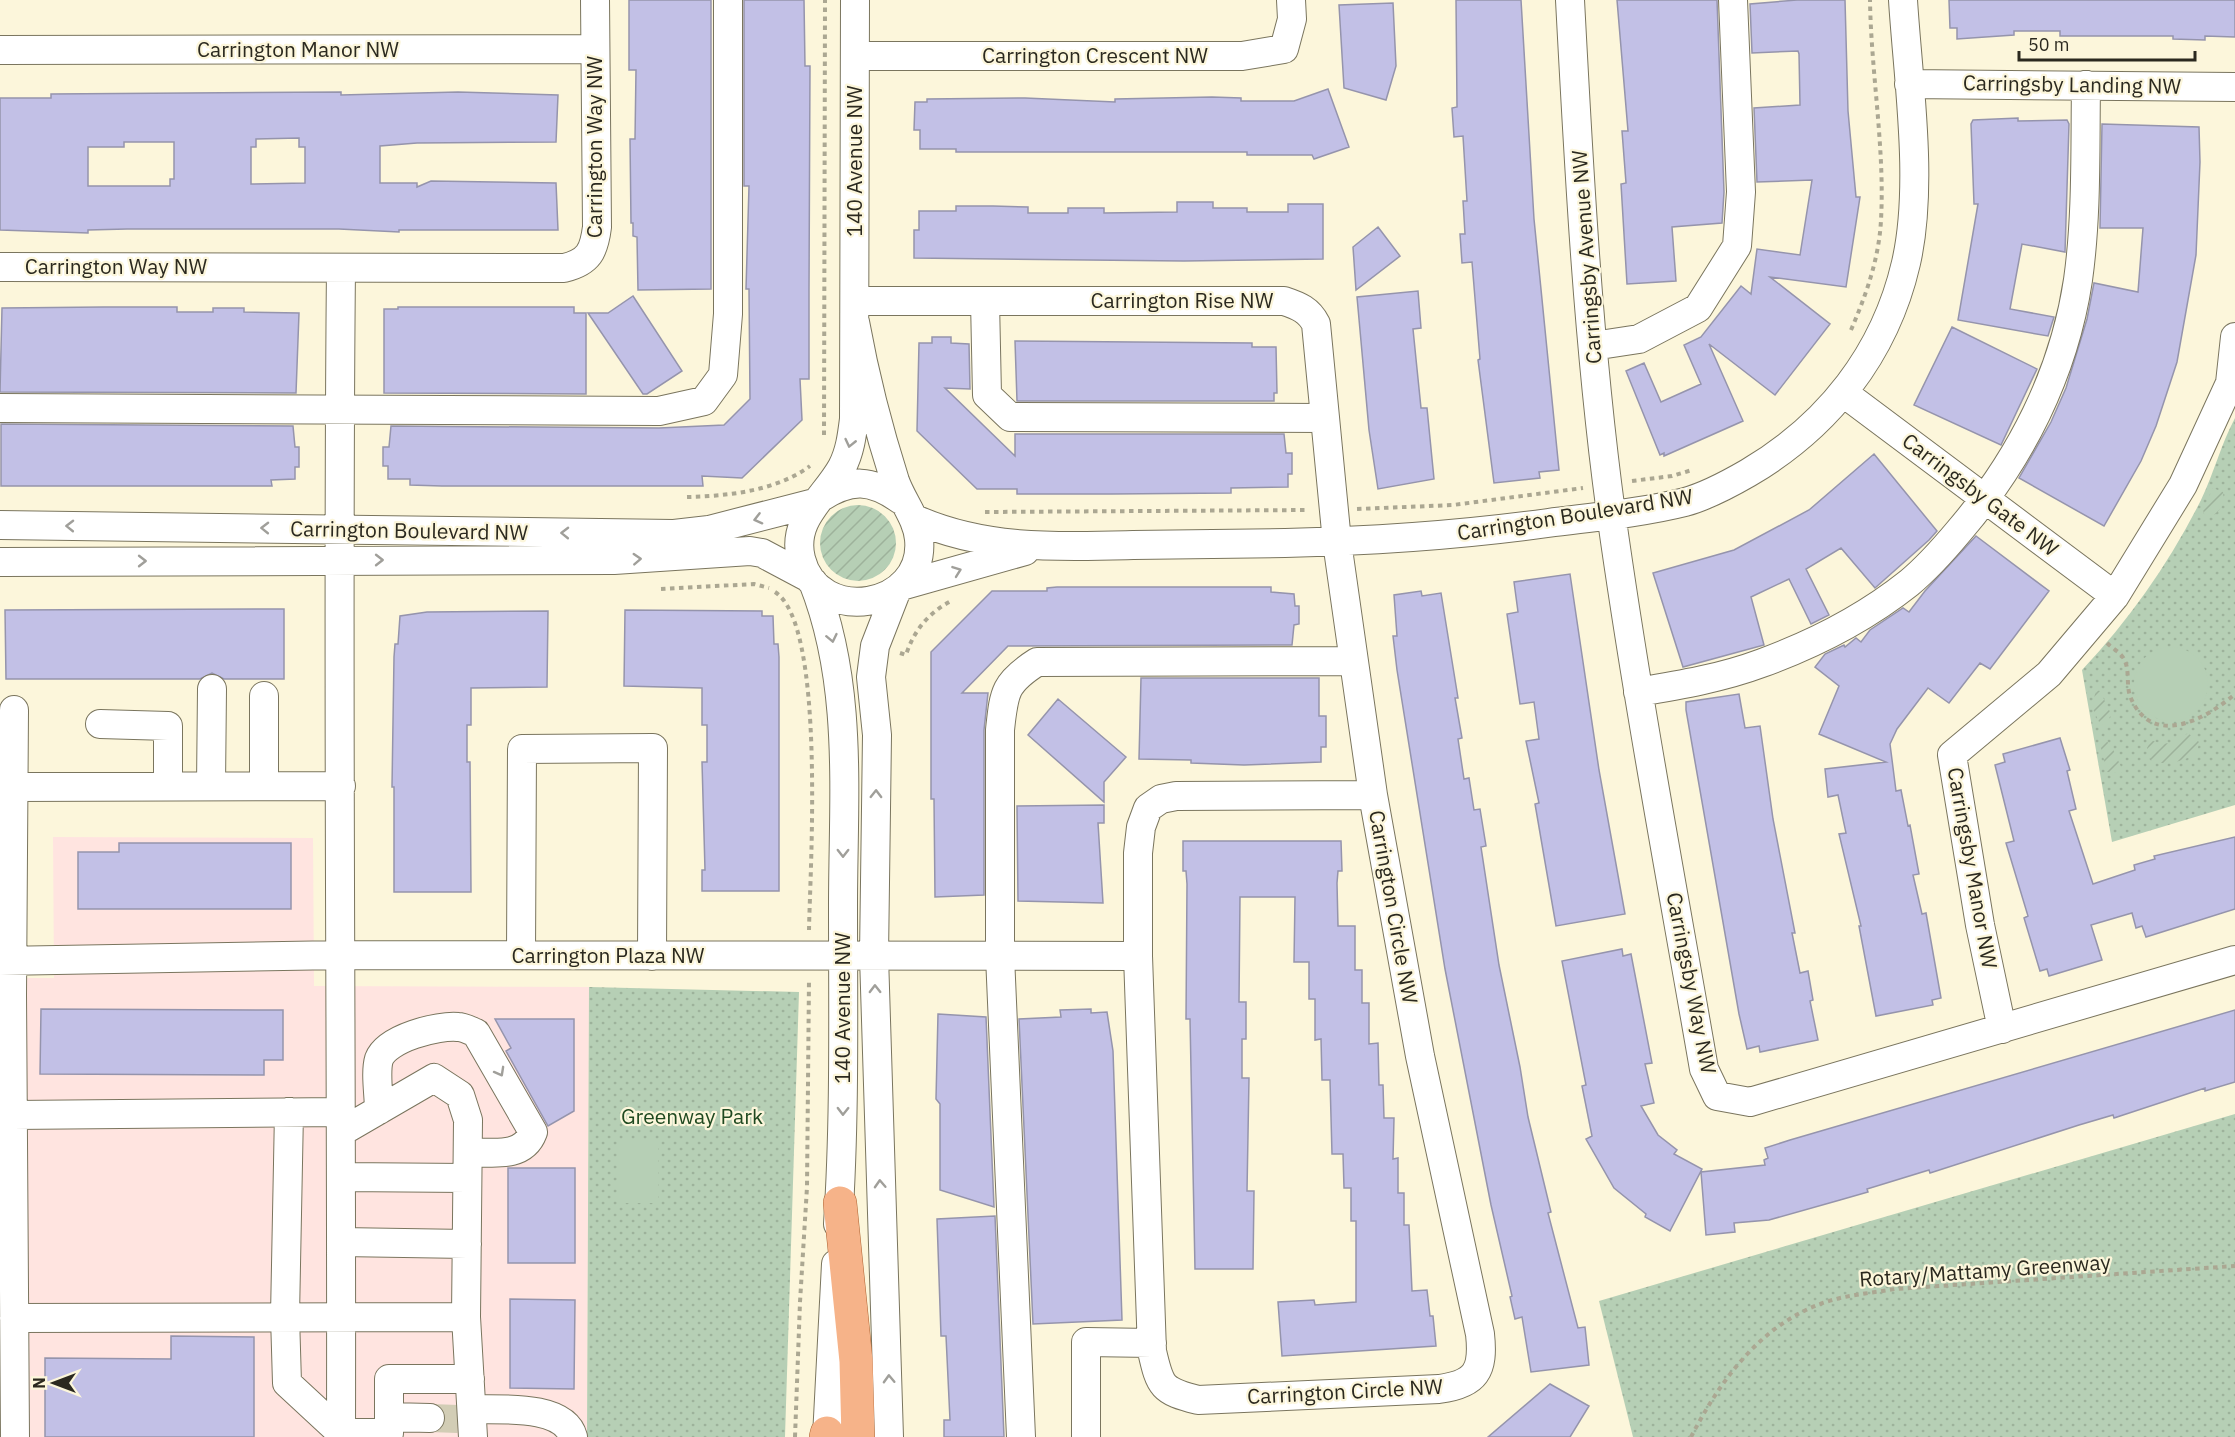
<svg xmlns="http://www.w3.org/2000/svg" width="2235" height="1437" font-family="'IBM Plex Sans',sans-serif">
<defs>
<pattern id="grass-dots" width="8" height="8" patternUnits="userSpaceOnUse" patternTransform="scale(1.5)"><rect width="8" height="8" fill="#b6cfb5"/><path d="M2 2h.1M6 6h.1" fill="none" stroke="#9db29b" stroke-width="1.8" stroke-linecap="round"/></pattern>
<pattern id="garden-furrows" width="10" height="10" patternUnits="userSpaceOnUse" patternTransform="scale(1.5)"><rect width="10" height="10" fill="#b6cfb5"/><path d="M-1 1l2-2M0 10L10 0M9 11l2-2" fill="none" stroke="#9db29b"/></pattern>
</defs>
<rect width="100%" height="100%" fill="#fcf6db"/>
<path fill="#ffe4e0" d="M 53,837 L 313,838 L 314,986 L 589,987 L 587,1437 L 0,1437 L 0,978 L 54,978 Z"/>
<path fill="url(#grass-dots)" d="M 2235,418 L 2235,805 L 2112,842 L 2082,670 C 2130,619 2170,562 2201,500 C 2214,473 2221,444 2235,418 Z
M 589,987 L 799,992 L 785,1437 L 587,1437 Z
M 2235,1114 L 2235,1437 L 1633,1437 L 1599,1301 Z"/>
<path fill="url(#garden-furrows)" d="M 2213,488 L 2223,492 L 2224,503 L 2216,514 L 2205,517 L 2203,510 Z
M820 543a38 38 0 1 1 76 0a38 38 0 1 1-76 0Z
M 2096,690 L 2100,691 L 2111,714 L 2106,726 L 2100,724 L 2092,707 Z
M 2188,733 L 2199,742 L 2197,753 C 2185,761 2165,767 2151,760 L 2147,748 L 2151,740 C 2166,747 2176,743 2188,733 Z
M 2102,736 L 2112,747 L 2122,769 L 2121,773 L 2107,772 L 2099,740 Z"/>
<path fill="#b6cfb5" d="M2134 684a37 37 0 1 1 74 0a37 37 0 1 1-74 0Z
M 617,1141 L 658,1141 L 658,1203 L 617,1203 Z"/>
<path fill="#c2c0e6" stroke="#9594ac" stroke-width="1.5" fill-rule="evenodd" d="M 629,0 L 711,0 L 711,289 L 638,290 L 637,237 L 633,236 L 633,223 L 631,223 L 630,139 L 635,139 L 636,70 L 629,70 Z
M 744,0 L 804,0 L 805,66 L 810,66 L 809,291 L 809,379 L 800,379 L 802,420 L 742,478 L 702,476 L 703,486 L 442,486 L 410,485 L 410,479 L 388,479 L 388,466 L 383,466 L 383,447 L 389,447 L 391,426 L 659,428 L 724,425 L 750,399 L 749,289 L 746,289 L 749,186 L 744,186 Z
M 1456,0 L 1521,0 L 1534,219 L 1559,470 L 1539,472 L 1540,478 L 1494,483 L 1478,360 L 1480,359 L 1472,262 L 1462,263 L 1460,234 L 1465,234 L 1463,201 L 1467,201 L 1463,136 L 1454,137 L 1452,108 L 1457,107 Z
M 1617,0 L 1717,0 L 1724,192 L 1722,223 L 1672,227 L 1676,281 L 1627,284 L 1621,184 L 1626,183 L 1622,131 L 1628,131 Z
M 1797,0 L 1845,0 L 1848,111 L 1856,197 L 1860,197 L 1846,287 L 1770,277 L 1830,324 L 1775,395 L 1709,344 L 1743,421 L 1664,456 L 1664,453 L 1660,455 L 1626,371 L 1644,363 L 1661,402 L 1701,384 L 1684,345 L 1701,337 L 1741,286 L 1751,294 L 1757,249 L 1800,255 L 1812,180 L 1757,182 L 1754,108 L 1800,105 L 1799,54 L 1798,51 L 1752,53 L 1750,4 Z
M 1949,0 L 2235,0 L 2235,37 L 2205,36 L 2205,40 L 2173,39 L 2173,36 L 2060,36 L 2060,31 L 2014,31 L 2014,35 L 1957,39 L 1957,28 L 1950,28 Z
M 1393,3 L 1396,66 L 1386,100 L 1344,88 L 1339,5 Z
M 1328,89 L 1349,147 L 1314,159 L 1312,155 L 1247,155 L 1247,152 L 956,152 L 956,149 L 920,149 L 920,130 L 914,130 L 915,102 L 927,102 L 927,99 L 1025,98 L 1115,102 L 1115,99 L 1212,97 L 1241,98 L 1241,101 L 1294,101 Z
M 341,92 L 341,95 L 458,92 L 558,95 L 556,142 L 417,143 L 380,146 L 380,183 L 417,183 L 417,187 L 431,181 L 556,183 L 558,230 L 399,230 L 399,232 L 339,229 L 127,229 L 88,230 L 88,233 L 0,230 L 0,98 L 51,98 L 51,94 ZM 299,138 L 299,147 L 305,147 L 305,183 L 251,184 L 251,147 L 256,147 L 256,139 ZM 124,142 L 174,142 L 174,179 L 170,179 L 170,186 L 88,186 L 88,147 L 124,147 Z
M 2018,118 L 2018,121 L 2067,120 L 2069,124 L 2065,252 L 2022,244 L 2010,309 L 2054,317 L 2048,336 L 1958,320 L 1978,204 L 1974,204 L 1971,124 L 1973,120 Z
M 2102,124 L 2199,127 L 2200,162 L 2196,255 L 2177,362 L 2156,426 L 2141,461 L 2104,526 L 2019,478 L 2051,422 L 2066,388 L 2087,319 L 2094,283 L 2138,292 L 2143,228 L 2100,228 Z
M 1177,202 L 1213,202 L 1213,208 L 1247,208 L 1247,212 L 1288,212 L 1288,204 L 1323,204 L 1323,259 L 1184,261 L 914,258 L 914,230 L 919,230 L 919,211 L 956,211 L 956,206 L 993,206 L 1028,207 L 1028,213 L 1068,213 L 1068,208 L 1104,208 L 1104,213 L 1177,212 Z
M 1378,227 L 1400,256 L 1356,290 L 1353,247 Z
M 1418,291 L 1421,328 L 1413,329 L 1416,359 L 1421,408 L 1427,408 L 1434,479 L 1378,489 L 1369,430 L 1357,297 Z
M 633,296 L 682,371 L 647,394 L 643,394 L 588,313 L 608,313 Z
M 104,307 L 177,307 L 177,312 L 213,312 L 213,308 L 244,308 L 244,312 L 299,313 L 296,393 L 0,392 L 2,308 Z
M 398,307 L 574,307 L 574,313 L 586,313 L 586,394 L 384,393 L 384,309 L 398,309 Z
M 1952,327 L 2037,369 L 2001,445 L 1914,405 Z
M 932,337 L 951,337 L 951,343 L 969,344 L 970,389 L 945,388 L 1015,456 L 1015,434 L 1284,434 L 1286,453 L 1292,453 L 1292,474 L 1288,474 L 1288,487 L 1231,488 L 1231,493 L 1111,494 L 1017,494 L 1017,489 L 977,489 L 917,431 L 919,343 L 932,343 Z
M 1015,341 L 1252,343 L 1252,347 L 1276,347 L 1277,393 L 1274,393 L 1274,401 L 1017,401 Z
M 1,424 L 293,426 L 295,447 L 299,447 L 299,467 L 295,467 L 295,479 L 271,480 L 272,486 L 1,486 Z
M 1874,454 L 1937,531 L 1929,540 L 1875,588 L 1841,548 L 1806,569 L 1829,615 L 1811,624 L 1789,579 L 1751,597 L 1764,645 L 1683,667 L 1653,573 L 1734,550 L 1809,510 Z
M 1976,536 L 2049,591 L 1990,669 L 1980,663 L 1949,703 L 1928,688 L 1897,729 L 1890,744 L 1896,791 L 1901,790 L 1908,826 L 1910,825 L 1919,874 L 1913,875 L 1922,914 L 1926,913 L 1941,998 L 1932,1000 L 1933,1005 L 1876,1016 L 1859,926 L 1861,926 L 1839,834 L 1846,833 L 1838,795 L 1828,797 L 1825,769 L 1886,762 L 1819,734 L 1839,686 L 1815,667 L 1825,654 L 1844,645 L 1845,647 L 1856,638 L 1861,642 L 1870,630 L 1903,608 L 1909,612 L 1925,591 Z
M 1570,574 L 1599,770 L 1625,914 L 1556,926 L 1535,804 L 1539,803 L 1526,741 L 1539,739 L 1534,702 L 1520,704 L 1507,614 L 1518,612 L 1514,582 Z
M 1057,587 L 1271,587 L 1271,592 L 1294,594 L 1295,606 L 1299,606 L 1299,624 L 1294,625 L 1292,645 L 1008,646 L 962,693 L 988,693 L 984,730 L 984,895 L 935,897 L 934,799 L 931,799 L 931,652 L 992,591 L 1047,591 L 1047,588 Z
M 1421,591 L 1422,596 L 1441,593 L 1458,698 L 1455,698 L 1462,738 L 1458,739 L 1464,779 L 1469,778 L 1474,810 L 1480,809 L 1486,846 L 1481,847 L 1499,965 L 1520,1067 L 1528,1117 L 1551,1212 L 1548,1213 L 1578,1328 L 1585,1327 L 1589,1365 L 1531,1372 L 1522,1317 L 1515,1319 L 1510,1297 L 1512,1296 L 1491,1205 L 1445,969 L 1397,670 L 1393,636 L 1397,636 L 1394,595 Z
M 284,609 L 284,679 L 224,679 L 212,673 L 200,679 L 6,679 L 5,610 Z
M 625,610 L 762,611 L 762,616 L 773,616 L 774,644 L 778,644 L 779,657 L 779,891 L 702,891 L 702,870 L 705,870 L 702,762 L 707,762 L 707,725 L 702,725 L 702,688 L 624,686 Z
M 548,611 L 547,687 L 471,688 L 471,725 L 467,725 L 467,762 L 470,762 L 471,892 L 394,892 L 394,787 L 392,787 L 394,657 L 395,644 L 398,644 L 400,616 L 427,612 Z
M 1141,678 L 1319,678 L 1319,716 L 1326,716 L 1326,747 L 1321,747 L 1321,762 L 1244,765 L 1191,763 L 1191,760 L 1139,759 Z
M 1739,694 L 1745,728 L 1760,726 L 1773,819 L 1795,933 L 1792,933 L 1800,973 L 1808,971 L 1813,1000 L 1810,1001 L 1818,1040 L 1760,1052 L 1759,1046 L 1747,1049 L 1739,1014 L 1686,710 L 1686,702 Z
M 1058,699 L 1126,757 L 1104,782 L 1104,802 L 1028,735 Z
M 2060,738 L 2070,770 L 2067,771 L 2076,809 L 2069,811 L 2093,884 L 2135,870 L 2134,865 L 2155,859 L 2154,856 L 2235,837 L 2235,909 L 2146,937 L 2142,926 L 2136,928 L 2132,913 L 2091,925 L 2102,960 L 2049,976 L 2047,969 L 2040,971 L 2024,918 L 2028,916 L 2006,843 L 2014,841 L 1995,765 L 2005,762 L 2003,754 Z
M 1104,805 L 1104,823 L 1098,823 L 1103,903 L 1018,901 L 1017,806 Z
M 1183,841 L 1341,841 L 1342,871 L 1338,871 L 1337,883 L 1338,926 L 1355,926 L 1355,970 L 1362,970 L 1362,1003 L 1369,1003 L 1369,1044 L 1378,1043 L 1379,1085 L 1383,1085 L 1384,1118 L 1394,1118 L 1393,1159 L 1398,1158 L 1398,1193 L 1404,1193 L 1404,1225 L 1409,1225 L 1412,1291 L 1427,1290 L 1430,1316 L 1433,1316 L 1436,1346 L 1282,1356 L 1278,1302 L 1314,1300 L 1315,1305 L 1356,1302 L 1356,1221 L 1351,1221 L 1351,1188 L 1344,1188 L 1343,1154 L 1332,1154 L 1330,1080 L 1322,1080 L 1321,1039 L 1315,1040 L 1315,999 L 1309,999 L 1309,962 L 1294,962 L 1295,897 L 1240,897 L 1239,1002 L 1246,1002 L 1246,1039 L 1242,1039 L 1242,1078 L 1249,1078 L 1247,1191 L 1254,1191 L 1253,1269 L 1195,1269 L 1190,1019 L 1186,1019 L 1187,884 L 1186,871 L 1183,871 Z
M 119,843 L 291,843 L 291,909 L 78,909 L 78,852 L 119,852 Z
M 1622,949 L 1623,956 L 1631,954 L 1652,1063 L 1645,1064 L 1654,1103 L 1641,1106 L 1658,1135 L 1677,1150 L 1674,1154 L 1702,1169 L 1670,1231 L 1645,1217 L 1646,1214 L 1614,1188 L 1586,1139 L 1592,1136 L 1582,1086 L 1586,1085 L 1562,961 Z
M 41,1009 L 283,1010 L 283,1060 L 264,1060 L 264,1075 L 40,1074 Z
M 1091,1009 L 1091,1013 L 1107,1012 L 1113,1051 L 1122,1320 L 1033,1324 L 1019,1019 L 1061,1017 L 1060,1010 Z
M 2235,1010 L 2235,1082 L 2205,1091 L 2205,1088 L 2114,1118 L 2113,1115 L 2079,1125 L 1930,1173 L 1929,1170 L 1867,1189 L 1868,1192 L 1840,1200 L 1769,1220 L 1734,1223 L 1735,1232 L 1706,1235 L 1701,1172 L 1765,1165 L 1764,1160 L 1768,1158 L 1765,1148 L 1790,1140 Z
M 938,1014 L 986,1017 L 994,1207 L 940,1190 L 940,1104 L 936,1099 Z
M 495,1019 L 574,1019 L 574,1111 L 548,1126 L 506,1051 L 511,1048 Z
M 508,1168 L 575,1168 L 575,1263 L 508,1263 Z
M 995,1216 L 1004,1437 L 944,1437 L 944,1420 L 950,1420 L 946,1336 L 941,1336 L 937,1219 Z
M 510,1299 L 575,1300 L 574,1389 L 510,1388 Z
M 171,1336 L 254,1337 L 254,1437 L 45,1437 L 45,1358 L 171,1359 Z
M 1550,1384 L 1589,1406 L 1570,1437 L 1488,1437 Z"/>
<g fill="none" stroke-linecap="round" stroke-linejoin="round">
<path stroke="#d2cdb5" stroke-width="28" stroke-dasharray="28 14" stroke-linecap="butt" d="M 430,1418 L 459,1419"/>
<defs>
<path id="minor" d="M 855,0 L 854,419 C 852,435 850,452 842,467 C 825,498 791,519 801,559 C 818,627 926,609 919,539 C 917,518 902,501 895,481 C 878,428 865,377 855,322
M 1570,0 C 1579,171 1588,344 1611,513 C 1637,699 1672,884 1704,1069 L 1717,1096 L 1750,1102 L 2235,960
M 0,50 L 595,49
M 855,56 L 1242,56 L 1284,49 L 1292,19 L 1291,0
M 1909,84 L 2235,87
M 0,267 L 564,268 C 589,262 594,251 597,227 L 595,0
M 341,268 C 337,657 342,1047 341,1437
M 855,301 L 1284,301 C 1299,306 1309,310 1316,324 L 1337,542 L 1373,795 L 1420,1056 L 1480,1334 C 1484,1371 1476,1384 1439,1389 L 1198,1400 C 1162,1391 1160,1387 1152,1351 L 1138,956 L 1138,853 L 1141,827 L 1148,808 L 1161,799 L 1176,796 L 1373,795
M 985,301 L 987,395 L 1010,417 L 1323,418
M 1593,346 L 1639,339 L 1698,308 L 1737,246 L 1741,192 L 1733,0
M 1845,394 L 2115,596
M 0,408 L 659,411 L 704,401 L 723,375 L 728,314 L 728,0
M 820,498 C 851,478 871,479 901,500
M 915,519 C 984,550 1058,547 1133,545 C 1184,544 1235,544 1285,543 C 1374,541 1461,535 1548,523 C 1594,517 1641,513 1685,502 C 1707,496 1729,484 1748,473 C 1828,426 1885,354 1906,263 C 1924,185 1908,80 1903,0
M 0,525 L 674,534 L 709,530 L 814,503
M 0,562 L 614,560 L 750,551 L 762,553 L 809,578
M 813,582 C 854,685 843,798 843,906 C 843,1012 845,1118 838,1224
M 901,586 L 1025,551
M 1638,692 C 1680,685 1722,678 1762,663 C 1814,644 1865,618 1909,583 C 1927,568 1944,549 1959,531 C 2020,460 2064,374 2078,280 C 2087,216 2085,149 2086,85
M 264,696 L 264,786
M 14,710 L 12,995 L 15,1437
M 100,724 L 168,726 L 168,786
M 211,786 L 212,689
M 14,787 L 341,786
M 521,955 L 522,749 L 653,748 L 652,956
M 0,961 L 342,955 L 1138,956
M 2002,1029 L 1980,925 L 1952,755 L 2049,674 L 2115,596 L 2183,485 L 2230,383 L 2235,337
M 379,1110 C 379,1096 375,1072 379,1059 C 387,1038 438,1025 458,1027 C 464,1027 471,1031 476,1033 L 533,1132 C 523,1159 492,1152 468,1152
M 289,1112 L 285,1316 L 287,1383 L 341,1433 L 389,1433 L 389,1379 L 470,1379
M 13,1115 L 341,1112
M 341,1177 L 467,1178
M 341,1242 L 467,1244
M 466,1317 L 473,1437
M 14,1318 L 466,1317 L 468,1120 L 460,1095 L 434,1078 L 341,1132
M 472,1409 C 499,1410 564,1404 573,1437
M 389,1417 L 430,1418
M 827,1437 L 836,1264
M 889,1437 L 874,956 L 877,735 L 871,677 L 875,646 L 896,592
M 1021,1437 L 1000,956 L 1000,730 C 1004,693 1004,683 1037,662 L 1352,661
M 1086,1437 L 1086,1342 L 1152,1343"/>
<path id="major" d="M 840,1203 L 856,1361 L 858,1437
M 826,1437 L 827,1433"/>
</defs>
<use href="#minor" stroke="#7a755e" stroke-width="30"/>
<use href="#major" stroke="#ab6231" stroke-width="34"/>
<path stroke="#aba792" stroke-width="4" stroke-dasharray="4.5 4.5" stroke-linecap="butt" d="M 1851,330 C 1866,295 1879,259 1881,220 C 1885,149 1871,72 1870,0
M 824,435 L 825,0
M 1632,481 L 1672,476 L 1692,470
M 687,497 C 728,496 776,491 810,466
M 1357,509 L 1453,505 L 1583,488
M 985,512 L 1308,510
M 661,589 L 754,584 L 769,588
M 775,592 C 826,624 810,869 809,930
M 2107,643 C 2112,648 2121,653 2124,659 C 2130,670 2126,684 2130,696 C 2151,749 2205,720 2235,694
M 900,653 L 906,655 C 914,630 929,612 953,600
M 795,1437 L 800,1302 L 807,1187 L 809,979
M 1691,1437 C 1723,1375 1768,1315 1840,1298 C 1858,1294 1877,1292 1895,1289 L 2235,1266"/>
<use href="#minor" stroke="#fff" stroke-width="28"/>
<use href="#major" stroke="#f6b389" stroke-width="33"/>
</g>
<defs><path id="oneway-chevron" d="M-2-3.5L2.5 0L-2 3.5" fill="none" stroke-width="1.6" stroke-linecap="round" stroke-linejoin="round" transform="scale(1.5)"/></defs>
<g stroke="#a09f9a">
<use href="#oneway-chevron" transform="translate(850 443) rotate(103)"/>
<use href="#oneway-chevron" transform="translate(758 519) rotate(166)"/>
<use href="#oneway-chevron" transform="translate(70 526) rotate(-179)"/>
<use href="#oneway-chevron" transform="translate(265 528) rotate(-179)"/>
<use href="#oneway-chevron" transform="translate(565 533) rotate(-179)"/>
<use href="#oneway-chevron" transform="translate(637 559) rotate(-3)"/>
<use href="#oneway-chevron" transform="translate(379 560)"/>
<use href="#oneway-chevron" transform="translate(142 561)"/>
<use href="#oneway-chevron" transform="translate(957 571) rotate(-20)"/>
<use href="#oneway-chevron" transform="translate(832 638) rotate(78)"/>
<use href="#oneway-chevron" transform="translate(876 794) rotate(-89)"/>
<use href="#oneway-chevron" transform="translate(843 853) rotate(90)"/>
<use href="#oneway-chevron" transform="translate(875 989) rotate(-91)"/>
<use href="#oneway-chevron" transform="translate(500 1072) rotate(61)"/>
<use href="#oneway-chevron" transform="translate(843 1111) rotate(91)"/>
<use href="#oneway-chevron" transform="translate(880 1184) rotate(-93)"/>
<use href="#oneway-chevron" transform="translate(889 1379) rotate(-92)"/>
</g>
<g text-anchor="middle" stroke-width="4.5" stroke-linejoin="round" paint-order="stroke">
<g font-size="21" fill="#2b291f" stroke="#fcf6db">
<text x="298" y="57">Carrington Manor NW</text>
<text x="1095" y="63">Carrington Crescent NW</text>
<text transform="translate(2072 85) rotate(1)" y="7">Carringsby Landing NW</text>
<text transform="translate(595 147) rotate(-90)" y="7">Carrington Way NW</text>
<text transform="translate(855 161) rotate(-90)" y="7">140 Avenue NW</text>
<text transform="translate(1587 257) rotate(-94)" y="7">Carringsby Avenue NW</text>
<text x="116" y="274">Carrington Way NW</text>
<text x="1182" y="308">Carrington Rise NW</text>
<text transform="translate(1980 495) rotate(37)" y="7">Carringsby Gate NW</text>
<text transform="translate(1575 515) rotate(-9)" y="7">Carrington Boulevard NW</text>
<text transform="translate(409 531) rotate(1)" y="7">Carrington Boulevard NW</text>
<text transform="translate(1972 868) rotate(80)" y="7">Carringsby Manor NW</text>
<text transform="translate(1393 907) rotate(80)" y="7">Carrington Circle NW</text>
<text x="608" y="963">Carrington Plaza NW</text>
<text transform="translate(1691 983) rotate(79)" y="7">Carringsby Way NW</text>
<text transform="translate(843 1008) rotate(-90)" y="7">140 Avenue NW</text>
<text transform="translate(1985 1271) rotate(-4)" y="7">Rotary/Mattamy Greenway</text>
<text transform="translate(1345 1392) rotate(-3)" y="7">Carrington Circle NW</text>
</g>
<g font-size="21" fill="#1f4920" stroke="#fcf6db">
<text x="692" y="1124">Greenway Park</text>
</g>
</g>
<g transform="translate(54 1383) rotate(270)" stroke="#fcf6db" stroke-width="4.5" paint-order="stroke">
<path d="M0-4.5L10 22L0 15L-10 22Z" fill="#2b291f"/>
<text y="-9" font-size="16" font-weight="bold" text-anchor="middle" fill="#2b291f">N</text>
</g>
<path d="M2019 51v9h176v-9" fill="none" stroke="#2b291f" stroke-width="3"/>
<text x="2028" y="51" font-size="18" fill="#2b291f" stroke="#fcf6db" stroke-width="4.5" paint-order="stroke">50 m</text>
</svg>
